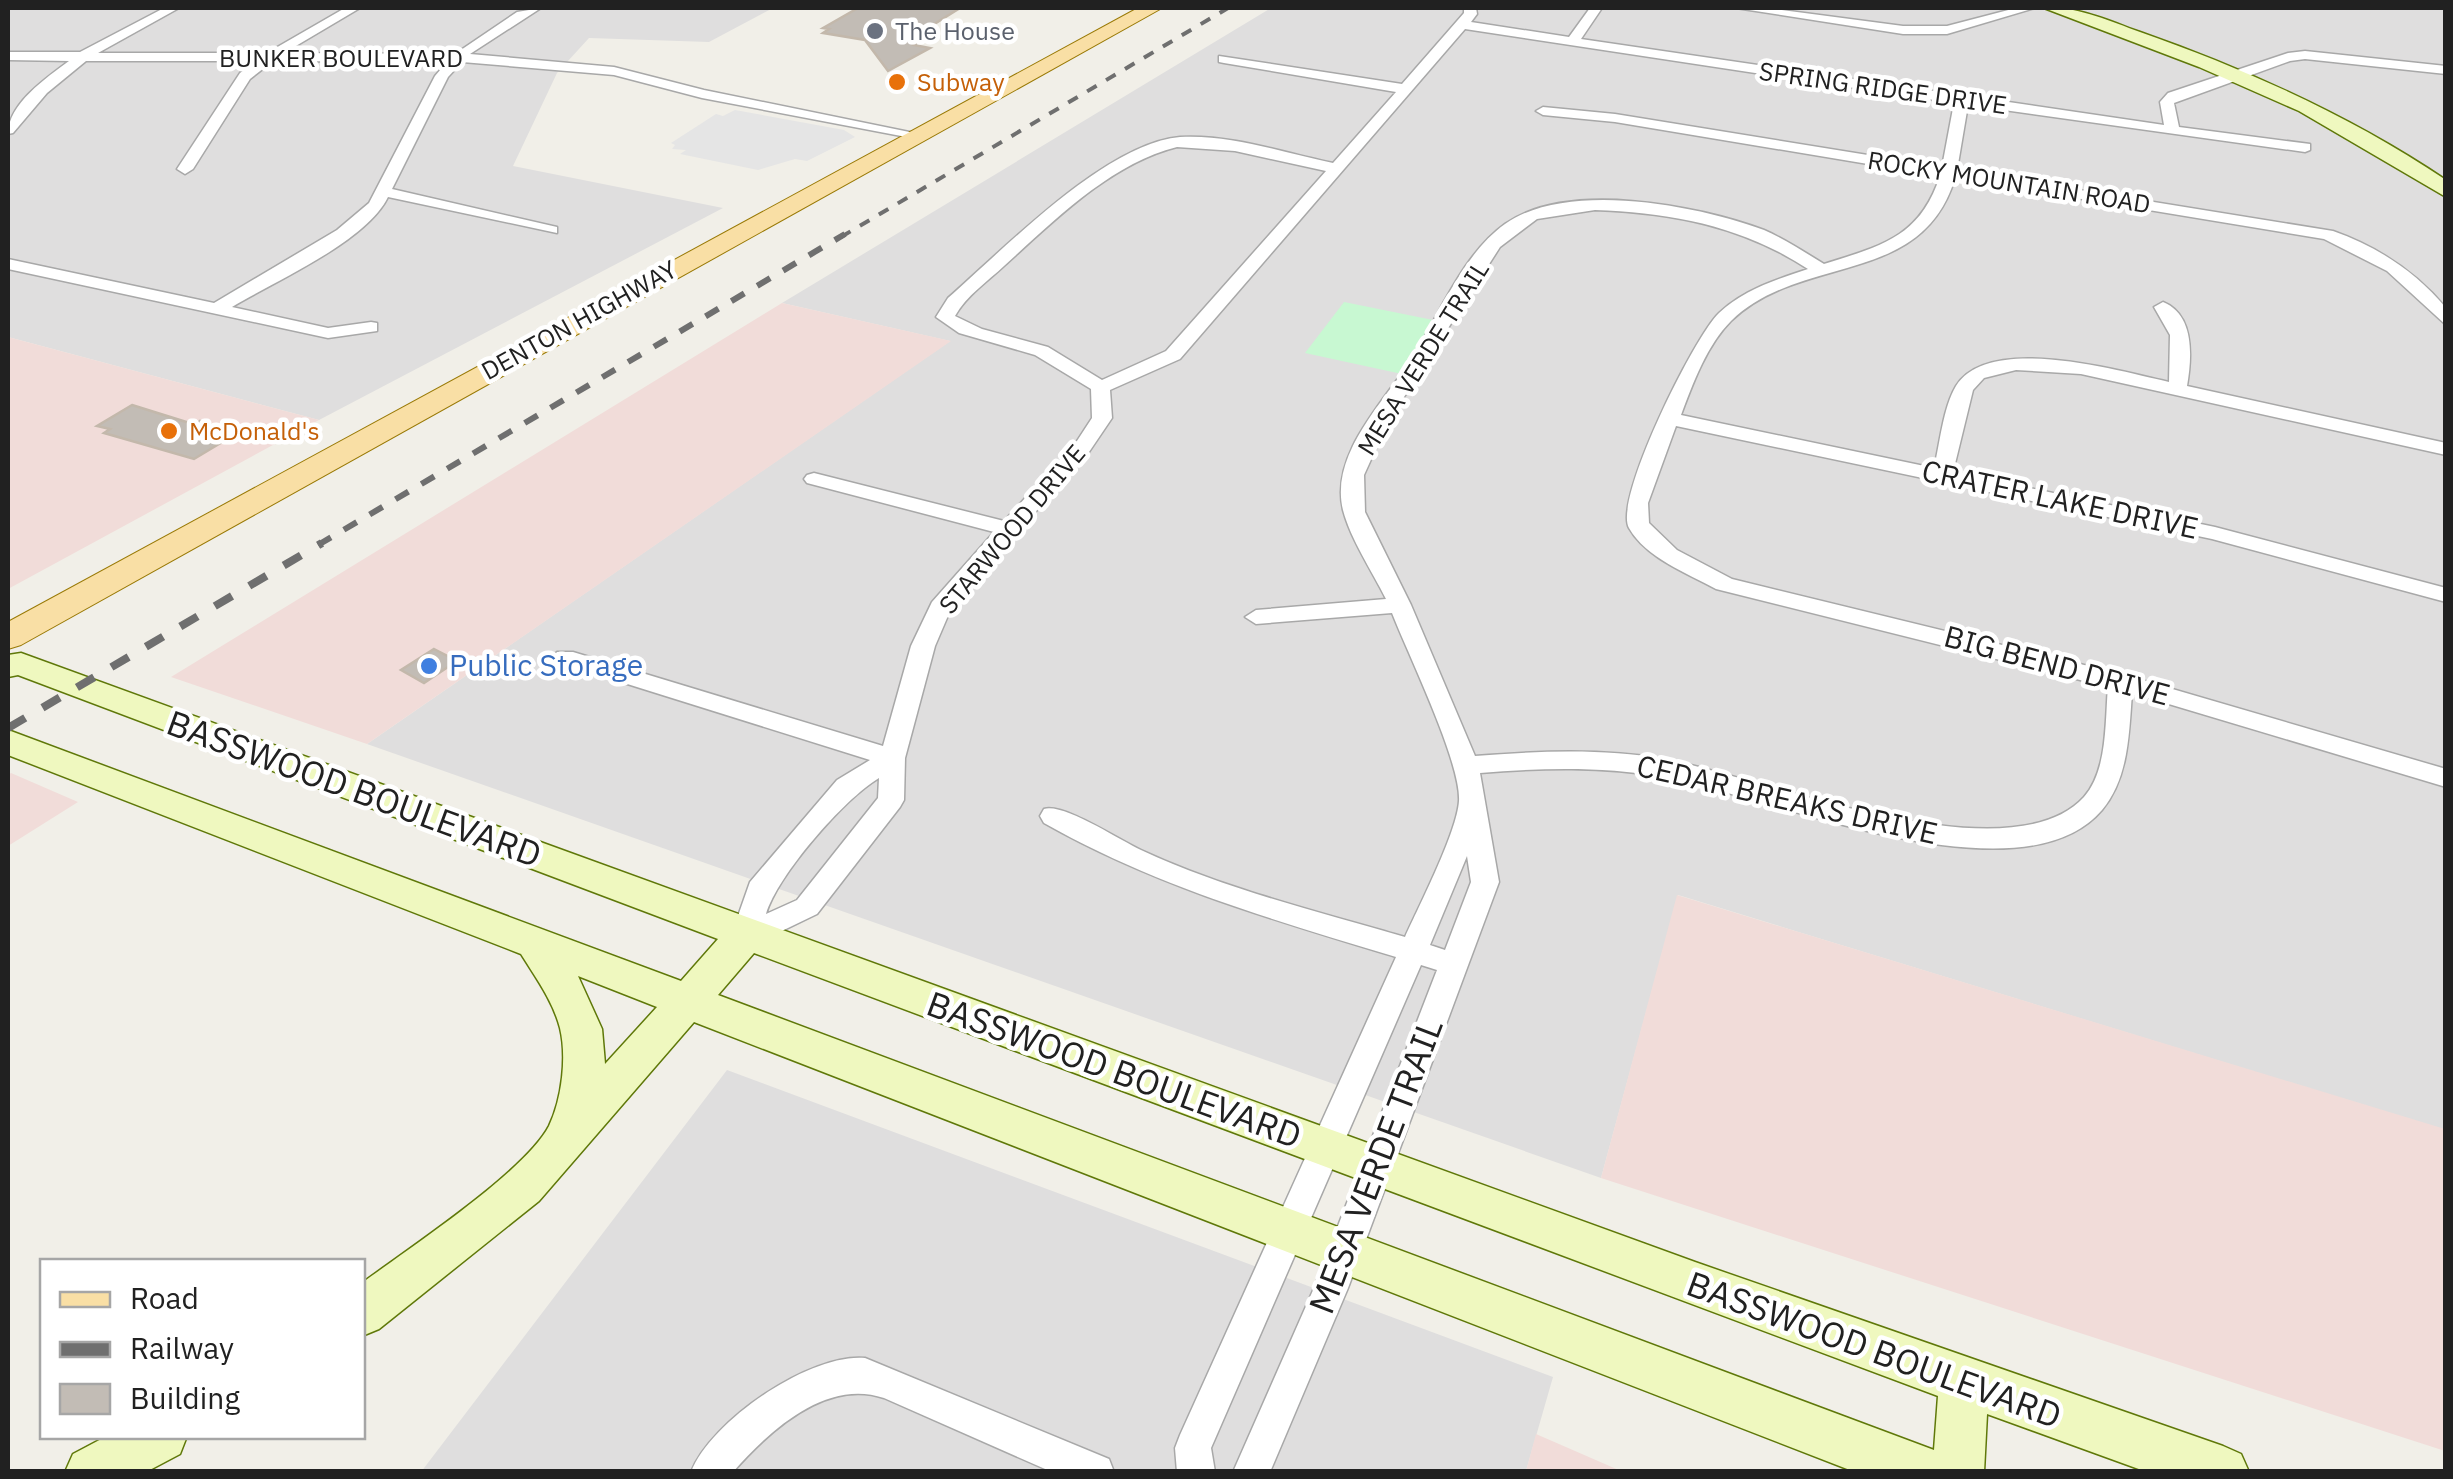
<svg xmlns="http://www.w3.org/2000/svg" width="2453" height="1479" font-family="'IBM Plex Sans',sans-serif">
<rect width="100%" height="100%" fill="#f1efe8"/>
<path fill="#dfdede" d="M 8,8 L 773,8 L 709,42 L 589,38 L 557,73 L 513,166 L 723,208 L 319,420 L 8,337 Z
M 1271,8 L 2445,8 L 2445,1130 L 1678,895 L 1601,1178 L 367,744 L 950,341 L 782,303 Z
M 727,1070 L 1553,1377 L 1526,1471 L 421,1472 Z"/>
<path fill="#f1dcd9" d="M 782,303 L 951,341 L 367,744 L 171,677 Z
M 8,337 L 319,420 L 8,589 Z
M 11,773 L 78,802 L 8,846 L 8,775 Z
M 1677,895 L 2445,1129 L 2445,1451 L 1601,1178 Z
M 1536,1434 L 1621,1471 L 1526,1471 Z"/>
<path fill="#c8f8d2" d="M 1344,302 L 1438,321 L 1402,374 L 1305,353 Z"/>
<path fill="#e5e5e5" d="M 735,110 L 844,130 L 855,137 L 807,161 L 795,159 L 758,170 L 680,154 L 686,150 L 672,149 L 675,145 L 671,143 L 716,114 L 723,116 Z"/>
<path fill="#c2bcb5" stroke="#c3b8ab" stroke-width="2.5" d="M 858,8 L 960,8 L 920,33 L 926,36 L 914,45 L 930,48 L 888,71 L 865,40 L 823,33 L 829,29 L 823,28 Z
M 132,405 L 196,425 L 200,421 L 237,433 L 194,459 L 104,433 L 110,429 L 97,426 Z
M 434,649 L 457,661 L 424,683 L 401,670 Z"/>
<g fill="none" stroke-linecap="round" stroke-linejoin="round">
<defs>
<path id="street" d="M 164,8 L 179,8 L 98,53 L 267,53 L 345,8 L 360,8 L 284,53 L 455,54 L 517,12 L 541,8 L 470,54 L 614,67 L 704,90 L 924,135 L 917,139 L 702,98 L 614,75 L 462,62 L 448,77 L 392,189 L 557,227 L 557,233 L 388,197 C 366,242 275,281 232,307 L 328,328 L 371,322 L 377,323 L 377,331 L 328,338 L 8,269 L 8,259 L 214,303 L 337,230 L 369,203 L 435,76 L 447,62 L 273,61 L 250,79 L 193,169 L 185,174 L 177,169 L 240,73 L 256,61 L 86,61 L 47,93 L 13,133 L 8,134 C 8,104 46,78 69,61 L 8,60 L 8,52 L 80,52 Z
M 1464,8 L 1476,8 L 1477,14 L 1471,22 L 1569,37 L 1590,8 L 1602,8 L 1581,39 L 2164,125 L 2160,102 L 2168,93 L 2288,53 L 2305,51 L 2446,66 L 2446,74 L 2305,59 L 2290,61 L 2174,103 L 2179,127 L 2310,144 L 2310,150 L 2305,152 L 1968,105 L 1957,170 L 2333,231 C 2378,247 2415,271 2446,308 L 2446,325 L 2387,271 L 2324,239 L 1955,178 C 1922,288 1800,253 1731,321 C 1707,345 1693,383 1681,415 L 1934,468 C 1940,443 1943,408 1956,386 C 1989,333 2119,371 2169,382 L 2170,335 L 2154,307 L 2163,302 C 2195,315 2192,357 2187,386 L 2446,443 L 2446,455 L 2081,374 L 2016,370 L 1984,378 L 1973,390 L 1953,472 L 2215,527 L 2446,588 L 2446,602 L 2212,539 L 1676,426 L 1648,503 L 1649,523 L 1677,550 L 1732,579 L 2121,674 L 2446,769 L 2446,787 L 2132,693 C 2129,732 2129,778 2102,810 C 2020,906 1767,795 1663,777 C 1603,766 1540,768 1480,773 L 1499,882 L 1348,1288 L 1270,1472 L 1233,1472 L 1314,1288 L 1437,970 L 1421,965 L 1211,1448 L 1215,1472 L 1177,1472 L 1175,1448 L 1180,1435 L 1396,957 C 1274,920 1155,886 1044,823 L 1040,816 L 1044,809 C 1064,803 1119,840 1141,850 C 1225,889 1316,911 1405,937 C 1419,906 1457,832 1459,801 C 1461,762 1408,654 1392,613 L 1256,624 L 1245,617 L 1256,610 L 1386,599 C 1372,571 1351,540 1343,510 C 1329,453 1387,399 1414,355 C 1440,313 1463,254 1505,224 C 1567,180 1697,205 1764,230 C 1785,239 1804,252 1824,264 C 1880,246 1920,238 1940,176 L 1615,122 L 1543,115 L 1536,111 L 1543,107 L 1615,114 L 1942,167 L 1954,103 L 1465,29 L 1180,359 L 1110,390 L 1112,418 L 1089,452 L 953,604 L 935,646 L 905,758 L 904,800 L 900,807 L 817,914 L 755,944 L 745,947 L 735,944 L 731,936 L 750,882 L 837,780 L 870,760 L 557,662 L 553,657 L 557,652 L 573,652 L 883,746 L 911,646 L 932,602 L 994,532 L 807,483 L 804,479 L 807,475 L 814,473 L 1004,521 L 1075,444 L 1092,418 L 1091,389 L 1035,355 L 959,333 L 936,317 L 948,298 C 1003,250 1106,143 1180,137 C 1231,134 1284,153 1333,163 L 1396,92 L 1224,63 L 1219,62 L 1219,56 L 1402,84 L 1464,13 ZM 1177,147 L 1235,151 L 1326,171 L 1166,351 L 1102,380 L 1048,347 L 982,329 L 955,316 C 966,296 988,281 1004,266 C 1055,220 1110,164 1177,147 ZM 1595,210 C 1673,213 1742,226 1808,269 C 1777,279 1743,290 1719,313 C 1694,337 1613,500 1629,528 C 1646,558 1687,573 1716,589 L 2108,687 C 2105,720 2108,770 2084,797 C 2009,879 1760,777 1665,759 C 1603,748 1538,751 1475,756 L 1411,605 L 1365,512 L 1364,475 L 1388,422 L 1500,247 L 1537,219 ZM 879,778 L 878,798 L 797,900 L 766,914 C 778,875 843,800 879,778 ZM 1467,856 L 1471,882 L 1445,950 L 1430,945 Z
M 1736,8 L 1767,8 L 1903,26 L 1947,26 L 2016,8 L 2035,8 L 1947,34 L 1903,34 Z
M 865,1358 L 1109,1459 L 1114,1472 L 1052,1472 L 884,1398 C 826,1378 769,1431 733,1472 L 691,1472 C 711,1421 810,1353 865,1358 Z"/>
<path id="secondary" d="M 2044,8 C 2077,6 2109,21 2140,32 C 2248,70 2351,116 2446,180 L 2446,197 L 2299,111 L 2199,67 Z
M 21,653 L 1695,1262 L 2223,1446 L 2241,1454 L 2249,1472 L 2147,1472 L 1987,1414 L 1984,1472 L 1855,1472 L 694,1022 L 539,1201 L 379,1329 L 362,1336 L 362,1283 C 408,1249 525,1172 549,1126 C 562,1099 567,1057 560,1028 C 553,1001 536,978 521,954 L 8,755 L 8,730 L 681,981 L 718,939 L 18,675 L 8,677 L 8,655 ZM 754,953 L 1938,1396 L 1934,1450 L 718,995 ZM 578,976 L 657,1007 L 605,1064 L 602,1029 Z
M 107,1436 L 187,1436 L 180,1454 L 146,1472 L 65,1472 L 73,1454 Z"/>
<path id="primary" d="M 1138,8 L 1162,8 L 21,645 L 8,649 L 8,622 Z"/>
</defs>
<use href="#street" stroke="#a8a8a8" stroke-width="3"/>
<use href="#secondary" stroke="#5f7809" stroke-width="3"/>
<use href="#primary" stroke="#997905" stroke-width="2"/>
<use href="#street" fill="#fff" fill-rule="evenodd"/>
<use href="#secondary" fill="#eff8bf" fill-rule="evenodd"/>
<use href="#primary" fill="#f9dfa5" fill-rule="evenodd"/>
<path stroke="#6f6f6f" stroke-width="4" stroke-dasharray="11 11" stroke-linecap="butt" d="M 841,237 L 1228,8"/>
<path stroke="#6f6f6f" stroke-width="6" stroke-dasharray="15 15" stroke-linecap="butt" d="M 318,545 L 845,234"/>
<path stroke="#6f6f6f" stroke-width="8" stroke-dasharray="20 20" stroke-linecap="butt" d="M 8,728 L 322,543"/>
</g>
<circle fill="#6b7280" stroke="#fff" stroke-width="4" cx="875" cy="31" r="10"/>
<g fill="#e8710a" stroke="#fff" stroke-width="4">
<circle cx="897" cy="82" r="10"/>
<circle cx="169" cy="431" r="10"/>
</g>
<circle fill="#3f7fe0" stroke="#fff" stroke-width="4" cx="429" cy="666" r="10"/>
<g text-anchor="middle" stroke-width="9" stroke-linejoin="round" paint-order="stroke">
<g font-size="25" fill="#5b616d" stroke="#fff" text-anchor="start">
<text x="895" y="40">The House</text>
</g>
<g font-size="25" fill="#212121" stroke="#fff">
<text x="341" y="67">BUNKER BOULEVARD</text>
<text transform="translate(1883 88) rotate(8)" y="9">SPRING RIDGE DRIVE</text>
<text transform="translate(2009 182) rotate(9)" y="9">ROCKY MOUNTAIN ROAD</text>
<text transform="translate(579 320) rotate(-29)" y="9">DENTON HIGHWAY</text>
<text transform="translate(1423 358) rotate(-58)" y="9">MESA VERDE TRAIL</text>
<text transform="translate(1012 529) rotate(-50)" y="9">STARWOOD DRIVE</text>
</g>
<g font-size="25" fill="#c56008" stroke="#fff" text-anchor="start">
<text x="917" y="91">Subway</text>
<text x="189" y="440">McDonald's</text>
</g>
<g font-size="30" fill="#212121" stroke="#fff">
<text transform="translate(2060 500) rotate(12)" y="10">CRATER LAKE DRIVE</text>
<text transform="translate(2057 666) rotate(15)" y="10">BIG BEND DRIVE</text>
<text transform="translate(1787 800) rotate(13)" y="10">CEDAR BREAKS DRIVE</text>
</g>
<g font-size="30" fill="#366cbe" stroke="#fff" text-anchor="start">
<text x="449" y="676">Public Storage</text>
</g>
<g font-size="35" fill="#212121" stroke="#fff">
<text transform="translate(354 789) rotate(20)" y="12">BASSWOOD BOULEVARD</text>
<text transform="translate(1114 1070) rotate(20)" y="12">BASSWOOD BOULEVARD</text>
<text transform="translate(1376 1166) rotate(-69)" y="12">MESA VERDE TRAIL</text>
<text transform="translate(1874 1350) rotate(20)" y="12">BASSWOOD BOULEVARD</text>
</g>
</g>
<rect width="2453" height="1479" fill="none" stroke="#212121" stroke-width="20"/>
<rect x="40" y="1259" width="325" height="180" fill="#ffffff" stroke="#a6a6a6" stroke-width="2.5"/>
<rect x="60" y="1292" width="50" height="15" fill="#f9dfa5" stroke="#a6a6a6" stroke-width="2.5"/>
<text x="130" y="1309" font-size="30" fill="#212121">Road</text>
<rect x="60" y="1342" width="50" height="15" fill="#6f6f6f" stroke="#a6a6a6" stroke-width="2.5"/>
<text x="130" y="1359" font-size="30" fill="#212121">Railway</text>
<rect x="60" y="1384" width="50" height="30" fill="#c2bcb5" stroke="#a6a6a6" stroke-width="2.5"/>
<text x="130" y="1409" font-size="30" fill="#212121">Building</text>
</svg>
